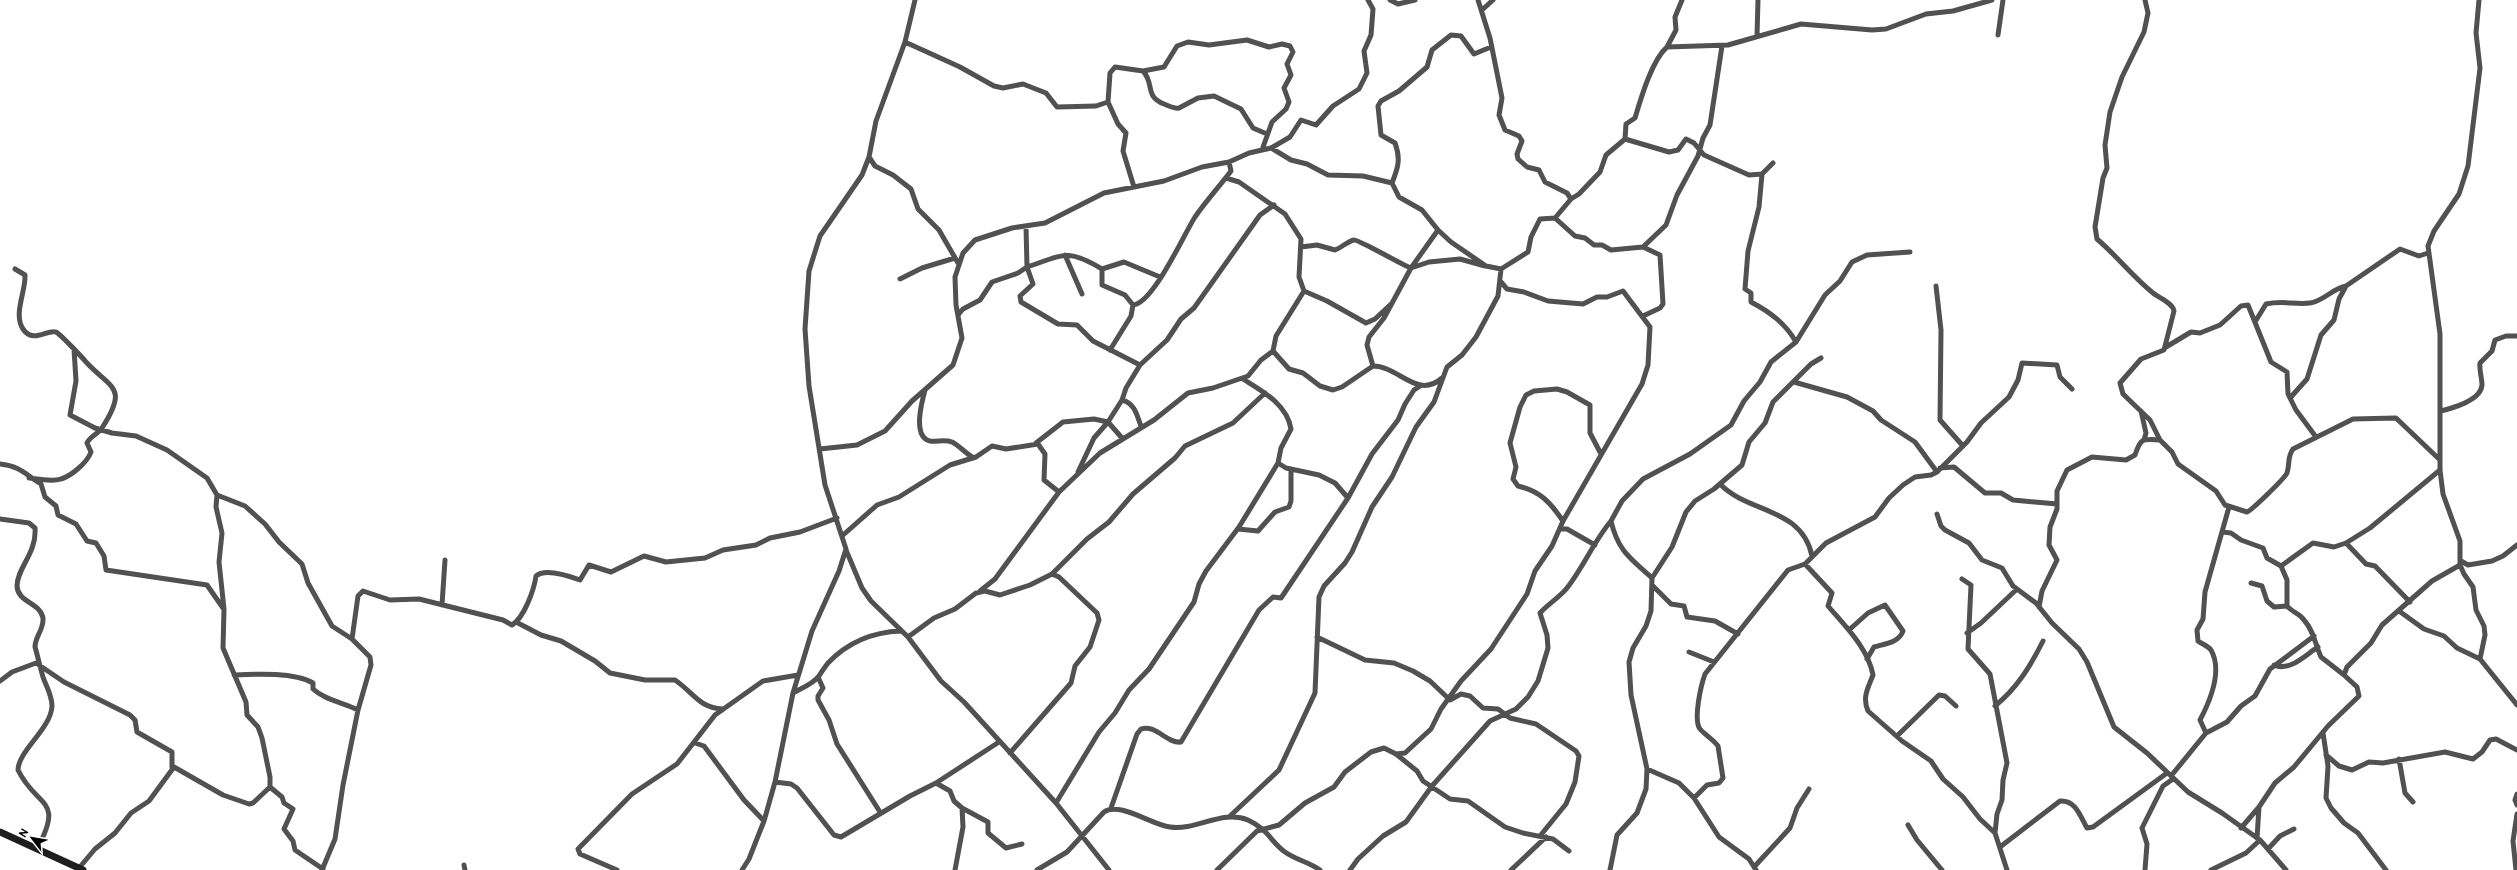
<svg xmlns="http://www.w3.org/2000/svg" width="2517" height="870" font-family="Overpass,sans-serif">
<rect width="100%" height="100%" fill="#fff"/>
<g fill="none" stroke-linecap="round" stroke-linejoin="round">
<path stroke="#515151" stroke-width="5" d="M 1390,0 L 1398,4 L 1415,0
M 2145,0 L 2148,13 L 2144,32 L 2122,77 L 2110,112 L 2105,145 L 2107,168 L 2103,178 L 2095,227 L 2097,239 C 2117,256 2133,277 2153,293 C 2159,298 2173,303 2174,311 L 2164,350 L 2141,359 L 2120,383 L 2123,394 L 2150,420 L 2160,440 L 2172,452 L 2178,464 L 2216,491 L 2225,505 L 2247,512 C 2252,510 2284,479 2287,473 C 2290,464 2287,457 2293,449 L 2353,419 L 2396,418 L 2439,459
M 1482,10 L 1493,0
M 1998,35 L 2003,0
M 1757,36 L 1758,0
M 905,42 L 960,67 L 994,86 L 1003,88 L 1023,84 L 1046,93 L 1057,107 L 1096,106 L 1108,102
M 1667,47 L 1676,30 L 1675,17 L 1682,0
M 1143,71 L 1164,67 L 1177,46 L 1188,42 L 1209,45 L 1247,40 L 1269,47 L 1282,44 L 1290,46 L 1293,52 L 1287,64 L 1291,75 L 1284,88 L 1289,102 L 1286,109 L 1272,122 L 1262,150
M 1625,139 L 1669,152 L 1678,150 L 1686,139 L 1694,143 L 1704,155 L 1749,175 L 1762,174 L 1773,163
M 1271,148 L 1290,137 L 1301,120 L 1316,125 L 1333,106 L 1359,89 L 1367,73 L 1364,51 L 1371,35 L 1373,9 L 1368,0
M 869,157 L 875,166 L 893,175 L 911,189 L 918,209 L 939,230 L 958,263
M 1762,174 L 1759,207 L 1748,251 L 1745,289 L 1751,293 L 1751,302 C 1770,312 1785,323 1796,342
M 1392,183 C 1398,168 1401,159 1395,143 L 1381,135 L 1378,106 L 1381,101 L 1399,91 L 1427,67 L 1432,50 L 1451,35 L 1461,36 L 1474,54 L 1491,47
M 1134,187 L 1123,151 L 1126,133 L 1118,124 L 1108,102 L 1110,73 L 1115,67 L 1143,71 C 1155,84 1144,96 1164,104 C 1169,106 1174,109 1179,108 L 1198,98 L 1214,96 L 1241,109 L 1253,128 L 1267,134
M 1571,199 L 1579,194 L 1600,172 L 1606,155 L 1625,139 L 1626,124 L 1635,118 C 1641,98 1652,60 1667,47 L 1728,45 L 1801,24 L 1872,30 L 1886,29 L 1926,14 L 1953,11 L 1992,0
M 1555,218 L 1575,236 L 1585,238 L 1594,245 L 1602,245 L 1611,250 L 1643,247 L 1660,255 L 1663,304 L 1660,308 L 1643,316
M 1301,247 L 1317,245 L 1335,250 C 1341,248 1348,241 1354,240 C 1358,239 1402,265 1411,268 L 1429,262 L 1460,259 L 1485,266
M 1643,247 L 1666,225 L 1677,195 L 1698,156 L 1703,138 L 1710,125 L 1722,46
M 1065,255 L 1082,294
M 15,269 L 25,275 C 26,291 13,314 23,329 C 33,344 47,329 56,332 C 60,334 82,357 86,362 C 111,389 129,386 102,428 C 98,434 90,436 87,443 L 91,452 C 87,463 71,476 61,479 C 52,482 38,479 29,478
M 1102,269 L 1102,285 L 1125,295 L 1133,305 L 1131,316 L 1110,350
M 900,279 L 922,268 L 955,258
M 1936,286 L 1941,330 L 1940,420 L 1963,446
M 1304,291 L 1327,301 L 1366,323 L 1375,319 L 1390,305
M 1133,305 C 1153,304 1184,234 1195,217 C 1206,201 1219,187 1231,171 L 1229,162
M 958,315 L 963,309 L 980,300 L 992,282 L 1018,273 L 1027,267 L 1026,226
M 2255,322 L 2266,304 C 2283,300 2295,305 2310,303 C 2324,301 2333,288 2346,286
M 2166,347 L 2191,332 L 2200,333 L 2220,325 L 2241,306 L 2248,305 L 2271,362 L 2287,372 L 2288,394 L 2296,410 L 2316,437
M 74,349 L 76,381 L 70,415 L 95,428 L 112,433 L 136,436 L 167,450 L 207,478 L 217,495 L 245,506 L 265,524 L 279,542 L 302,564 L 308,583 L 332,626 L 352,639 L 370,657 L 371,665 L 358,710 L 343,785 L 335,839 L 322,870
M 1273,351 L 1289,369 L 1303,373 L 1320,386 L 1333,390 L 1342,387 L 1373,366 C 1399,366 1417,400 1442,378
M 1821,358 L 1811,364 L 1773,402 L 1765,423 L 1749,442 L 1742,465 L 1714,489 L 1695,501 L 1686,512 L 1672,547 L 1652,578 C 1630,558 1618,551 1611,521 L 1622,501 L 1643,479 L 1690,454 L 1731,425 L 1744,401 L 1760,382 L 1771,362 L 1796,342 L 1825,295 L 1840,281 L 1852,262 L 1867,255 L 1910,252
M 1140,365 L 1093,341 L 1077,325 L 1058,324 L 1021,302 L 1020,296 L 1033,284 L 1027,267 C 1063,255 1067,248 1102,269 L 1124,262 L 1160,277
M 1373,366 L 1367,345 L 1369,337 L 1384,318 L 1411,268 L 1438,230
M 1794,382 L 1847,397 L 1873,411 L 1881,420 L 1915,442 L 1937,472
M 925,390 C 922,401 912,437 930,441 C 937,442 945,439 952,442 C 960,446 966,454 974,458
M 2290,398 L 2307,379 L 2321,335 L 2334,320 L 2339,299 L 2346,286 L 2400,249 L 2419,256 L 2428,253
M 1122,400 C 1135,403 1137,416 1141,426
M 2141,411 L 2146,433 L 2144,440
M 2441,411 C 2453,408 2481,400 2482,385 C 2482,378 2479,370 2480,363 L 2492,351 L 2495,340 L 2506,336 L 2517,336
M 1036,443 L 1063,422 L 1094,419 L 1108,422 L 1122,438
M 820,449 L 857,445 L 885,431 L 912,401 L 953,365 L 962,338 L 956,305 L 955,277 L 963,253 L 975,240 L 1012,228 L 1045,223 L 1104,193 L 1164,181 L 1202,167 L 1229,162 L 1249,153 L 1271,148 L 1291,160 L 1307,164 L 1328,175 L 1363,176 L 1392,183 L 1399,197 L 1422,210 L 1438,230 L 1451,242 L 1486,266 L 1501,269
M 1278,463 L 1286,468 L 1319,475 L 1335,483 L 1348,498
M 0,464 C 20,466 25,474 41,484 L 45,497 L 56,506 L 58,515 L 76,524 L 87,541 L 96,543 L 104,556 L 106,570 L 207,585 L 223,608
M 1940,468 L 1954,467 L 1985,493 L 2001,493 L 2013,500 L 2057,504
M 1078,472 L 1094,438 L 1108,422 L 1122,400 L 1126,388 L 1140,365 L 1167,340 L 1181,319 L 1194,308 L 1260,215 L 1274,205
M 1720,484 C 1749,514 1802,507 1812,556
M 217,495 L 216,507 L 222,533 L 219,562 L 224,609 L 223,648 L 246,702 L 247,715 L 258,727 L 262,738 L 270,777 L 270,787 L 282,797 L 284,803 L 293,809 L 284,829 L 293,841 L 295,850 L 323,869
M 1937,514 L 1941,526 L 1945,530 L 1969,543 L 1982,560 L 2002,568 L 2013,586 L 2036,603 L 2052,623 L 2079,649 L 2087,662 L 2114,727 L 2147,753 L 2188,792 L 2222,813 L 2260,840 L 2286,870
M 0,519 L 29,523 L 35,528 C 37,553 17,568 17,586 C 18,603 40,602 43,618 C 44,630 35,636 35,647 C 38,657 40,667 43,677 C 46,686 52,695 52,706 C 51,729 18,751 18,770 C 37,809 65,797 37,849
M 1563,521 C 1550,502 1540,491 1518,486 L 1513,479 L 1516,467 L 1510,443 L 1520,407 L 1526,395 L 1534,391 L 1557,389 L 1567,392 L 1590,405 L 1590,433 L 1601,454
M 1238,529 L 1258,531 L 1275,512 L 1289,507 L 1291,501 L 1291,470
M 1560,529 L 1567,529 L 1595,545
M 2222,532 L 2231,533 L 2241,540 L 2263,548 L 2267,558 L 2281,566 L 2287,580 L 2287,606 C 2292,612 2300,614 2304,620 C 2314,631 2315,644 2321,657 L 2344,675
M 842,536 L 877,505 L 899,497 L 950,465 L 976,457 L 992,446 L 1006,449 L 1038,444 L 1045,454 L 1044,480 L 1059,492
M 2346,543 L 2366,564 L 2375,566 L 2410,602
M 846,550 L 862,588 L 871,601 L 908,637 L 941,681 L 964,702 L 1056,803 L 1109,870
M 2461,561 L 2468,565 L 2492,561 L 2503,556 L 2517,545
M 1805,564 L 1826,543 L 1875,517 L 1889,498 L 1903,485 L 1915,477 L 1931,475 L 1937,472 L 1967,442 L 1981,423 L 2009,397 L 2018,380 L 2022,363 L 2057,365 L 2060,377 L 2072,389
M 2460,565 L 2464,574 L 2473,587 L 2476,610 L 2484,626 L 2485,635 L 2480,659 L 2517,705
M 2281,566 L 2313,543 L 2334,547 L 2346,543 L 2370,528 L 2440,470
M 1962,579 L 1971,585 L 1968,649 L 1990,674 L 2007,763 L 2003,780 L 2002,800 L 1997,814 L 1995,833
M 2251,583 L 2262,586 L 2267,601 L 2274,607 L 2287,606
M 1652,585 L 1671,604 L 1684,606 L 1687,617 L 1715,621 L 1738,634
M 980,591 L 995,579 L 1059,492 L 1100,453 L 1154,420 L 1188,393 L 1213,388 L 1248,376 L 1261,360 L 1273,351 L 1276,336 L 1304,291 L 1299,277 L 1301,239 L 1285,214 L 1239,182 L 1226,178
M 442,605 L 445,560
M 2039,607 L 2042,591 L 2057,560 L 2049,545 L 2050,527 L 2057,509 L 2057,491 L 2067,470 L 2092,457 L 2126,460 L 2135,455 C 2141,437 2143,439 2160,440
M 2399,611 L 2424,629 L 2444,636 L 2457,648 L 2480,659
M 516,622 L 541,635 L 561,641 L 595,661 L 610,673 L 645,680 L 675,680 C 694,693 699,708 723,709
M 1849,630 L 1868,613 L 1885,605 L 1903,631 C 1899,643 1884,644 1874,647 L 1867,659
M 1967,633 L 1981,623 L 2017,589
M 908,637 L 934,618 L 955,609 L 976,593 L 985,591 L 1000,595 L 1030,585 L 1052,574 L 1087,539 L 1109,522 L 1133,494 L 1175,458 L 1185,446 L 1233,423 L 1265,393
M 1317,637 L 1365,660 L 1394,663 L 1413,671 L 1430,681 L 1450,700 L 1461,694 L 1470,696 L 1483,708 L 1498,709 L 1510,718 L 1536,724 L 1576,751 L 1579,756 L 1575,782 L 1566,804 L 1540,836
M 352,639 L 358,596 L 363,591 L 390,600 L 419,599 L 503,620 L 512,625 C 524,618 534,590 536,576 C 545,568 569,576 580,580 L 589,565 L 611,572 L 644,556 L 666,562 L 705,558 L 723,550 L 756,545 L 770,538 L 800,532 L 837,518
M 1689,652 L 1714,662
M 2274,665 C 2290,672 2305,655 2318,647
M 234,675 C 256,674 294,672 313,683 L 313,689 C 325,700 342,702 358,710
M 818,677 L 823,688 L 818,696 L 818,700 L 829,720 L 837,744 L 880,812
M 0,681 L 12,672 L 36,663 L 64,682 L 130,715 L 135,720 L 137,732 L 172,752 L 172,767
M 793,693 C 802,688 813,684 819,676 C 822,671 825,667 828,663 C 848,642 873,632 901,631
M 1995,706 C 2017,688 2030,667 2043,641
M 2206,733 L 2200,720 C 2210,701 2223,671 2211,650 C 2208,646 2202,644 2198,641 L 2197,630 L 2203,619 L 2205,592 L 2229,507
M 2323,733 L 2328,766 L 2326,798 L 2331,808 L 2344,823 L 2358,833 L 2386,870
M 1897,736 L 1939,695 L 1945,696 L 1956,706
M 695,743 L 704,746 L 744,800 L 764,821
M 1010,753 L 1071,683 L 1075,666 L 1090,647 L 1099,620 L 1097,613 L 1059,577 L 1052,574
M 1396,754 L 1405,753 L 1431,729 L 1441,709 L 1461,681 L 1491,649 L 1527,594 L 1535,571 L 1552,546 L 1563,521 L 1642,384 L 1648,365 L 1650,327 L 1623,291 L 1607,297 L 1597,297 L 1583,304 L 1548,301 L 1524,292 L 1507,289 L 1501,282
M 2326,755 L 2339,766 L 2352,770 L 2369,762 L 2383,763 L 2445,752 L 2473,759 L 2482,752 L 2490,740 L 2496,739 L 2517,750
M 2399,759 L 2405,793 L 2413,802
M 1647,769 L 1679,783 L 1694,798 L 1719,837 L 1749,859 L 1756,870
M 2171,776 L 2206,733 L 2227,722 L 2241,706 L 2255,696 L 2270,669 L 2314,636
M 775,782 L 791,784 L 797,788 L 834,835 L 841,837 L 910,796 L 936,783 L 999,742
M 936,783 L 950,791 L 954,801 L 962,808 L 988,822 L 988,833 L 1006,848 L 1022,844
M 2517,794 L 2515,800 L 2517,805
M 1694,798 L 1707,785 L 1719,783 L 1723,778 L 1718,746 C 1713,739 1705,735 1700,729 C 1693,720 1701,685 1705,674 L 1788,570 L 1805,564 L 1832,593 L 1828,606 C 1845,626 1868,648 1873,675 C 1868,688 1862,697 1868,711 L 1902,741 L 1931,761 L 1943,779 L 1963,797 L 1980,819 L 1995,833 L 2007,870
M 1056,803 L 1099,732 L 1115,713 L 1129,690 L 1149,669 L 1194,602 L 1199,584 L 1206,571 L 1239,527 L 1278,463 L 1281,448 L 1291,429 C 1287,404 1262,391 1243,379
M 1111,808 L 1137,734 L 1141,729 C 1156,724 1167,744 1181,742 L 1259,610 L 1273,597 L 1281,598 L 1348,498 L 1372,454 L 1398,420 L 1405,404 L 1414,390 L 1420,386
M 1229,817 L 1279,770 L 1315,693 L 1319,597 L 1324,586 L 1345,563 L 1352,552 L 1372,507 L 1392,477 L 1416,427 L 1434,402 L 1447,367 L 1462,355 L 1476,337 L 1498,296 L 1501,269 L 1528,252 L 1531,237 L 1540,219 L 1555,218 L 1571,199 L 1567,193 L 1545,182 L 1539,170 L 1527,167 L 1518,159 L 1517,154 L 1522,141 L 1519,136 L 1505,130 L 1499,115 L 1502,98 L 1490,38 L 1478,0
M 1908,825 L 1917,840 L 1942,870
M 2241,828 L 2259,807 L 2275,783 L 2294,767 L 2328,726 L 2359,696 L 2357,687 L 2344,675 L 2347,667 L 2371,643 L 2382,625 L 2432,581 L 2460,565 L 2460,541 L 2443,494 L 2440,470 L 2440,334 L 2428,246 L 2434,231 L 2459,194 L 2468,166 L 2480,68 L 2476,33 L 2479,0
M 2257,838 L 2259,807
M 2000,847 L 2060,801 C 2076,800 2080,816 2087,828 L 2093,827 L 2167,773
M 2268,849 L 2280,836 L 2294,829
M 464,865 L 465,870
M 1754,867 L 1790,828 L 1797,808 L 1809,789
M 79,868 L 95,849 L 115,833 L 131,813 L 149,801 L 174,767 L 223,795 L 249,804 L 253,803 L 270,787
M 617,870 L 580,854 L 578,849 L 632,794 L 677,764 L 715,715 L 763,681 L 798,675
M 742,870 L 749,859 L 764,821 L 775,782 L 793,693 L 812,631 L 839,571 L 846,549 L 825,485 L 809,386 L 805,329 L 809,271 L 820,236 L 862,175 L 869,157 L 876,121 L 905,42 L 915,0
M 955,870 L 963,827 L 962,808
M 1037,870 L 1067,852 L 1104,812 C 1119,801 1152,825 1170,827 C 1196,831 1223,809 1248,820 C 1269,830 1270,841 1285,852 C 1296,860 1309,862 1320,870
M 1217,870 L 1257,831 L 1279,825 L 1305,803 L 1334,787 L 1345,772 L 1371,752 L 1384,748 L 1396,754 L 1417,771 L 1423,781 L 1450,799 L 1468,801 L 1505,827 L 1523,833 L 1553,839 L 1569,851
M 1350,870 L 1358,859 L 1383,836 L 1406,822 L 1432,786 L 1490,721 L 1516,709 L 1528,697 L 1538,681 L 1548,648 L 1547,635 L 1540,613 C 1548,604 1560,597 1567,588 C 1584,566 1594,541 1611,521
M 1511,870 L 1546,837
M 1610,870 L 1617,835 L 1637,813 L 1646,789 L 1647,769 L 1631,695 L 1629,662 L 1633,648 L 1646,626 L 1651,611 L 1652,578
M 2145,870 L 2147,844 L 2142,828 L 2163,786 L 2173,779
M 2211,870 L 2246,853 L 2260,840
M 2516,870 L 2513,841 L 2517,814"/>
<path stroke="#1e1e1e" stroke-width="7" d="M 0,832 L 83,870"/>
</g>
<g transform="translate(32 838) rotate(301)" stroke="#ffffff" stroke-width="3" paint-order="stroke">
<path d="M0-3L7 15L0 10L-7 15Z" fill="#000000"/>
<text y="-6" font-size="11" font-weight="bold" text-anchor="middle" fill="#000000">N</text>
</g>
</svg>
